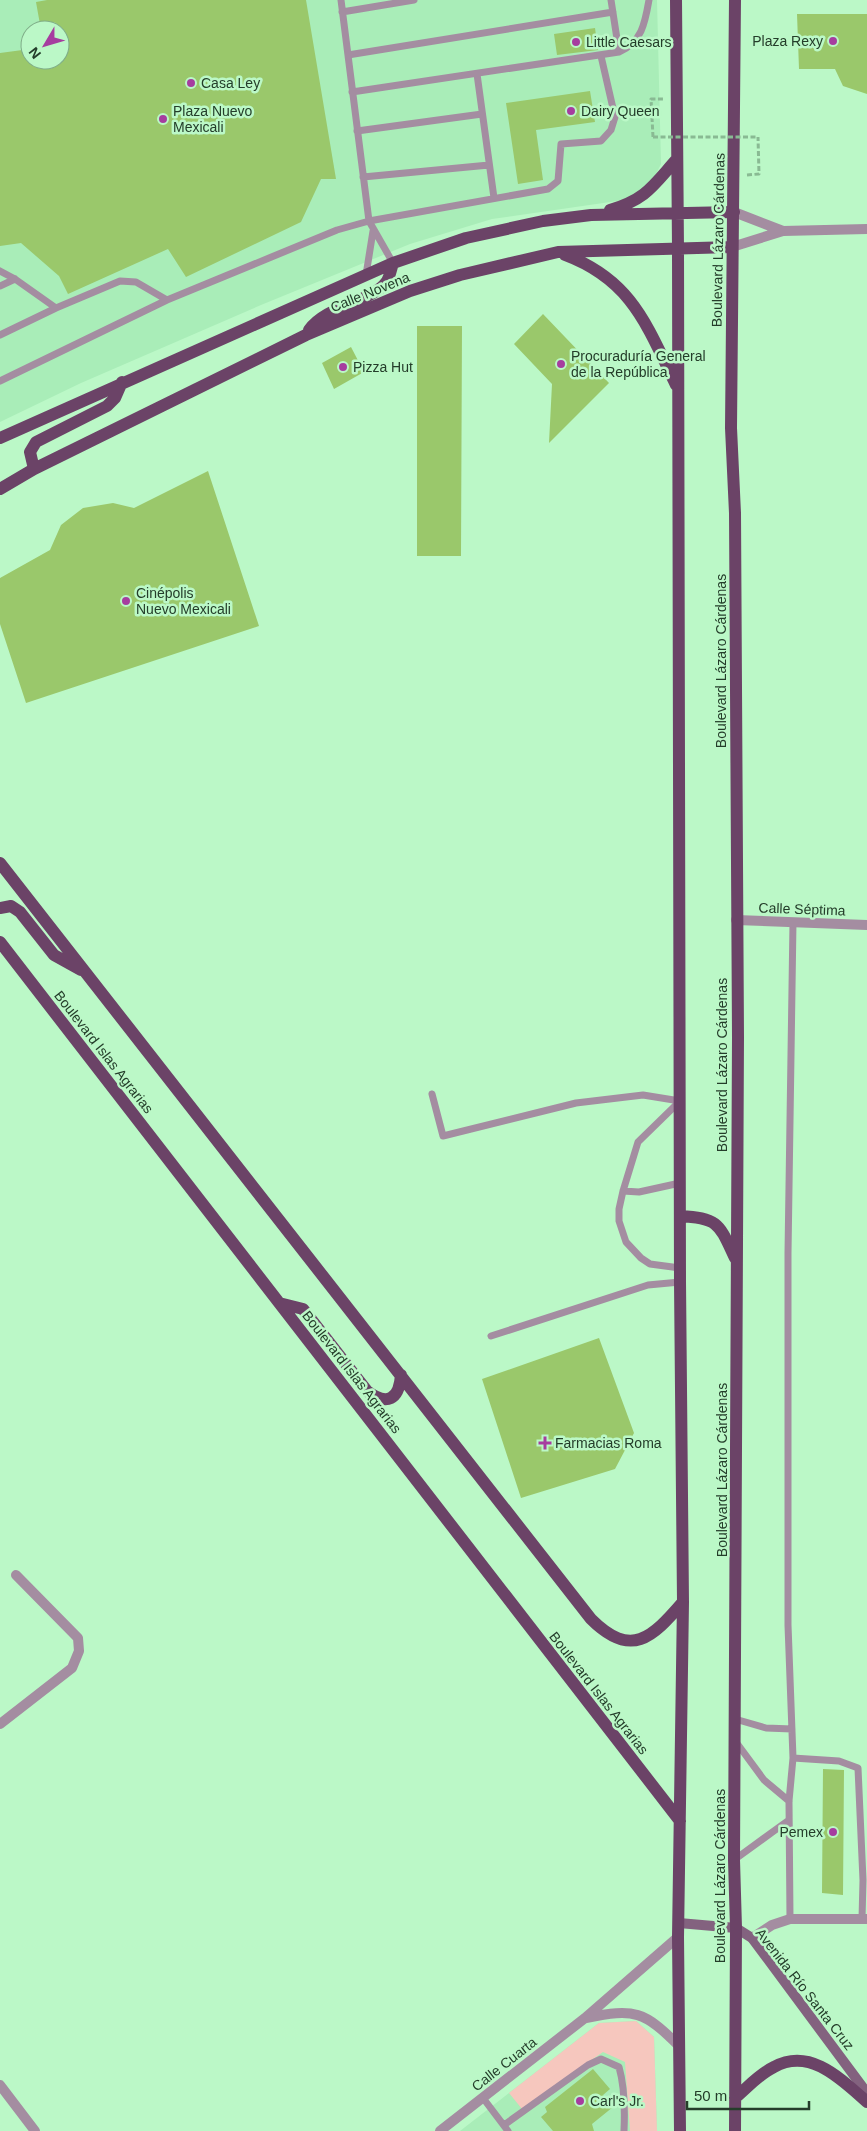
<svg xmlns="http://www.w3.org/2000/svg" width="867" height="2131" font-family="Helvetica,sans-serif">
<rect width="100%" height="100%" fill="#bbf8c7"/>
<path fill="#a9edb8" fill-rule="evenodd" d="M 0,0 L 657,0 L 661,164 L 654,178 L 642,192 L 624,200 L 492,219 L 410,244 L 261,305 L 81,383 L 0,422 ZM 30,30 L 60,30 L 60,60 L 30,60 Z
M 636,2021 L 654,2037 L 657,2131 L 460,2131 L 599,2023 Z"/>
<path fill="#f6c7be" d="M 636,2021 L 654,2037 L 657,2131 L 630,2131 L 625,2062 L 603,2052 L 522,2109 L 509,2093 L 599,2023 Z"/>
<path fill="#9ac86b" d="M 47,0 L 306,0 L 336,179 L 321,179 L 301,222 L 186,277 L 168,249 L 68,294 L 59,276 L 21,243 L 0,246 L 0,53 L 30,49 L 30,60 L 60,60 L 60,30 L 41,30 L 36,2 Z
M 797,14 L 867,14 L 867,94 L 843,86 L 835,69 L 799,69 Z
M 595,28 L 598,50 L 557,55 L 554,34 Z
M 590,91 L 595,122 L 536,130 L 543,180 L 518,184 L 506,103 Z
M 543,314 L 609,383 L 549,443 L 552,384 L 514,344 Z
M 417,326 L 462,326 L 461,556 L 417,556 Z
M 351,347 L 364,372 L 334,389 L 322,363 Z
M 208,471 L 259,626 L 26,703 L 0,624 L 0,578 L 50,550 L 61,525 L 83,508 L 113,503 L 134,508 Z
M 599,1338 L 634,1433 L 615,1469 L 521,1498 L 482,1379 Z
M 823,1769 L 844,1770 L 843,1895 L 822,1893 Z
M 593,2069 L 610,2089 L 603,2095 L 613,2107 L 592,2124 L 594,2131 L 553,2131 L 541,2117 L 547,2112 L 545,2107 Z"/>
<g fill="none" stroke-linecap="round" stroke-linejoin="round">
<path stroke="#89ba93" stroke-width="3" stroke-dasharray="5 2.5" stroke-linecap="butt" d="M 653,137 L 651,99 L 663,99
M 747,175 L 759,174 L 758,137"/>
<path stroke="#a48da1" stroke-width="7" d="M 341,0 L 369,221 L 393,263
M 611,0 L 619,52
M 342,12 L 414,0
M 348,55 L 613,12
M 477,74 L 494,198
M 352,92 L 619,52 C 642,42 645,23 649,0
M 357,131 L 482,114
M 363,177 L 489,165
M 0,271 L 15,279 L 56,308 L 120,281 L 136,282 L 167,300 L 337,230 L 369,221 L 548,189 L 558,181 L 561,144 L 601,141 L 611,130 L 615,117 L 601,56
M 366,275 L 373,231
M 0,286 L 15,279
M 0,335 L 56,308
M 0,381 L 167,300
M 432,1094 L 443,1136 L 576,1103 L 643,1095 L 680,1101
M 679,1102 L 638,1142 L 623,1191 L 619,1209 L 619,1221 L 626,1242 L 641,1258 L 650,1264 L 680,1268
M 623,1191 L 639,1192 L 680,1183
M 491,1336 L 648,1285 L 680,1282
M 735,1719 L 766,1728 L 792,1729
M 736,1742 L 764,1780 L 789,1801
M 793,1758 L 839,1761 L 858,1768 L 863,1880 L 862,1919
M 734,1860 L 789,1820
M 790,1919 L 789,1801 L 793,1758 L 788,1625 L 788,1253 L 793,922
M 483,2098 L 508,2131
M 504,2125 L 588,2065 L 601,2059 L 619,2067 C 625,2088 625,2109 624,2131"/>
<path stroke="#a48da1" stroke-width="10" d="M 736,920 L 867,925
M 0,1724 L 72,1668 L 79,1651 L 78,1638 L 16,1575
M 0,2085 L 35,2131"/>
<path stroke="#a48da1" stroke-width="10" d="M 734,212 L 783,231
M 732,247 L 783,231 L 867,229
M 752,1938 L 772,1925 L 790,1919 L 867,1919
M 586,2018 C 635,2008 644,2011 679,2046
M 440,2131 L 585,2018 L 678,1937"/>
<path stroke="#83627f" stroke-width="10" d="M 679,1923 L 736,1928 L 752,1938 L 867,2093"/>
<path stroke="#6b4367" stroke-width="12" d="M 676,0 L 678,248 L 680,1282 L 683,1602 L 678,1937 L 680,2131
M 610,210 C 646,199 652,187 676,160
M 565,255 C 632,280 647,326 676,385
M 309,330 C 327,305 373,302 387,281 C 390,276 391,269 393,263
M 0,438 L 393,263 L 466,238 L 543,221 L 591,215 L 734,212
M 34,469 L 30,452 L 36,442 L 107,406 L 115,398 L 122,382
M 0,489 L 34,469 L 306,335 L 410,291 L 460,275 L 558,252 L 732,247
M 0,863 L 591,1619 C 631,1659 652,1638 683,1602
M 0,908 L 11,906 L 20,912 L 54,955 L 81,970
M 0,942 L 680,1821
M 680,1216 C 719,1218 719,1224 735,1258
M 279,1303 L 303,1309 L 367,1391 C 387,1406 399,1400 401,1375
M 735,2098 C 747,2088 759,2074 774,2067 C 810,2047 841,2079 867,2102
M 735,2131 L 736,1928 L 734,1860 L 738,1037 L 735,513 L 731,428 L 735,0"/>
<path stroke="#89ba93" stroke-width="3" stroke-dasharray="5 2.5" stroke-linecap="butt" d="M 653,137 L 758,137"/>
</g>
<g fill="#a63d9f" stroke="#bbf8c7" stroke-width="2">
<circle cx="833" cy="41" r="5"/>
<circle cx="576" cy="42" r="5"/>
<circle cx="191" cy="83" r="5"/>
<circle cx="571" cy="111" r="5"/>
<circle cx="163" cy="119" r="5"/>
<circle cx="561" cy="364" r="5"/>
<circle cx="343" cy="367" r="5"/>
<circle cx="126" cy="601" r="5"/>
<path d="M542.5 1435.5h5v5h5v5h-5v5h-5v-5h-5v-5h5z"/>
<circle cx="833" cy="1832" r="5"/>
<circle cx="580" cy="2101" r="5"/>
</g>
<g text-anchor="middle" stroke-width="5" stroke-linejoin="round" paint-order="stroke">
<g font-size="14" fill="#243d2a" stroke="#bbf8c7" text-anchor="start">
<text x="823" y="46" text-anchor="end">Plaza Rexy</text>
<text x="586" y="47">Little Caesars</text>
<text x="201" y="88">Casa Ley</text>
<text x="173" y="116">Plaza Nuevo<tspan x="173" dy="16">Mexicali</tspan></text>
<text x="581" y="116">Dairy Queen</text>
<text x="571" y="361">Procuraduría General<tspan x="571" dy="16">de la República</tspan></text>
<text x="353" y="372">Pizza Hut</text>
<text x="136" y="598">Cinépolis<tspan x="136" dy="16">Nuevo Mexicali</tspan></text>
<text x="555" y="1448">Farmacias Roma</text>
<text x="823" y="1837" text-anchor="end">Pemex</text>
<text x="590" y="2106">Carl's Jr.</text>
</g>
<g font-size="14" fill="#243d2a" stroke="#bbf8c7">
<text transform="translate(718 240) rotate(-89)" y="5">Boulevard Lázaro Cárdenas</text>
<text transform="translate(370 292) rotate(-22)" y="5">Calle Novena</text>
<text transform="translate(721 661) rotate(-90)" y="5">Boulevard Lázaro Cárdenas</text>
<text transform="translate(802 909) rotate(2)" y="5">Calle Séptima</text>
<text transform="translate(104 1052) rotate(52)" y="5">Boulevard Islas Agrarias</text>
<text transform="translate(722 1065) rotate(-90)" y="5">Boulevard Lázaro Cárdenas</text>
<text transform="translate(352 1372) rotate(52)" y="5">Boulevard Islas Agrarias</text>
<text transform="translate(722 1470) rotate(-90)" y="5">Boulevard Lázaro Cárdenas</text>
<text transform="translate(599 1693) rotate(52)" y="5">Boulevard Islas Agrarias</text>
<text transform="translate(720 1876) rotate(-90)" y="5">Boulevard Lázaro Cárdenas</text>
<text transform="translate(805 1989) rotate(52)" y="5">Avenida Río Santa Cruz</text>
<text transform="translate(504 2064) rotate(-38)" y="5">Calle Cuarta</text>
</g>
</g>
<g transform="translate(45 45) rotate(232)"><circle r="24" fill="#bbf8c7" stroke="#7fad88"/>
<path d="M0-4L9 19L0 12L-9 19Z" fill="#a63d9f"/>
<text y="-8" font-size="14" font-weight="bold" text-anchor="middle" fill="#243d2a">N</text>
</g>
<path d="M687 2101v8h122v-8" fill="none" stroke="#243d2a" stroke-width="2.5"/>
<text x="694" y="2101" font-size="15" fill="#243d2a" stroke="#bbf8c7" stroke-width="4" paint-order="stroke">50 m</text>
</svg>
